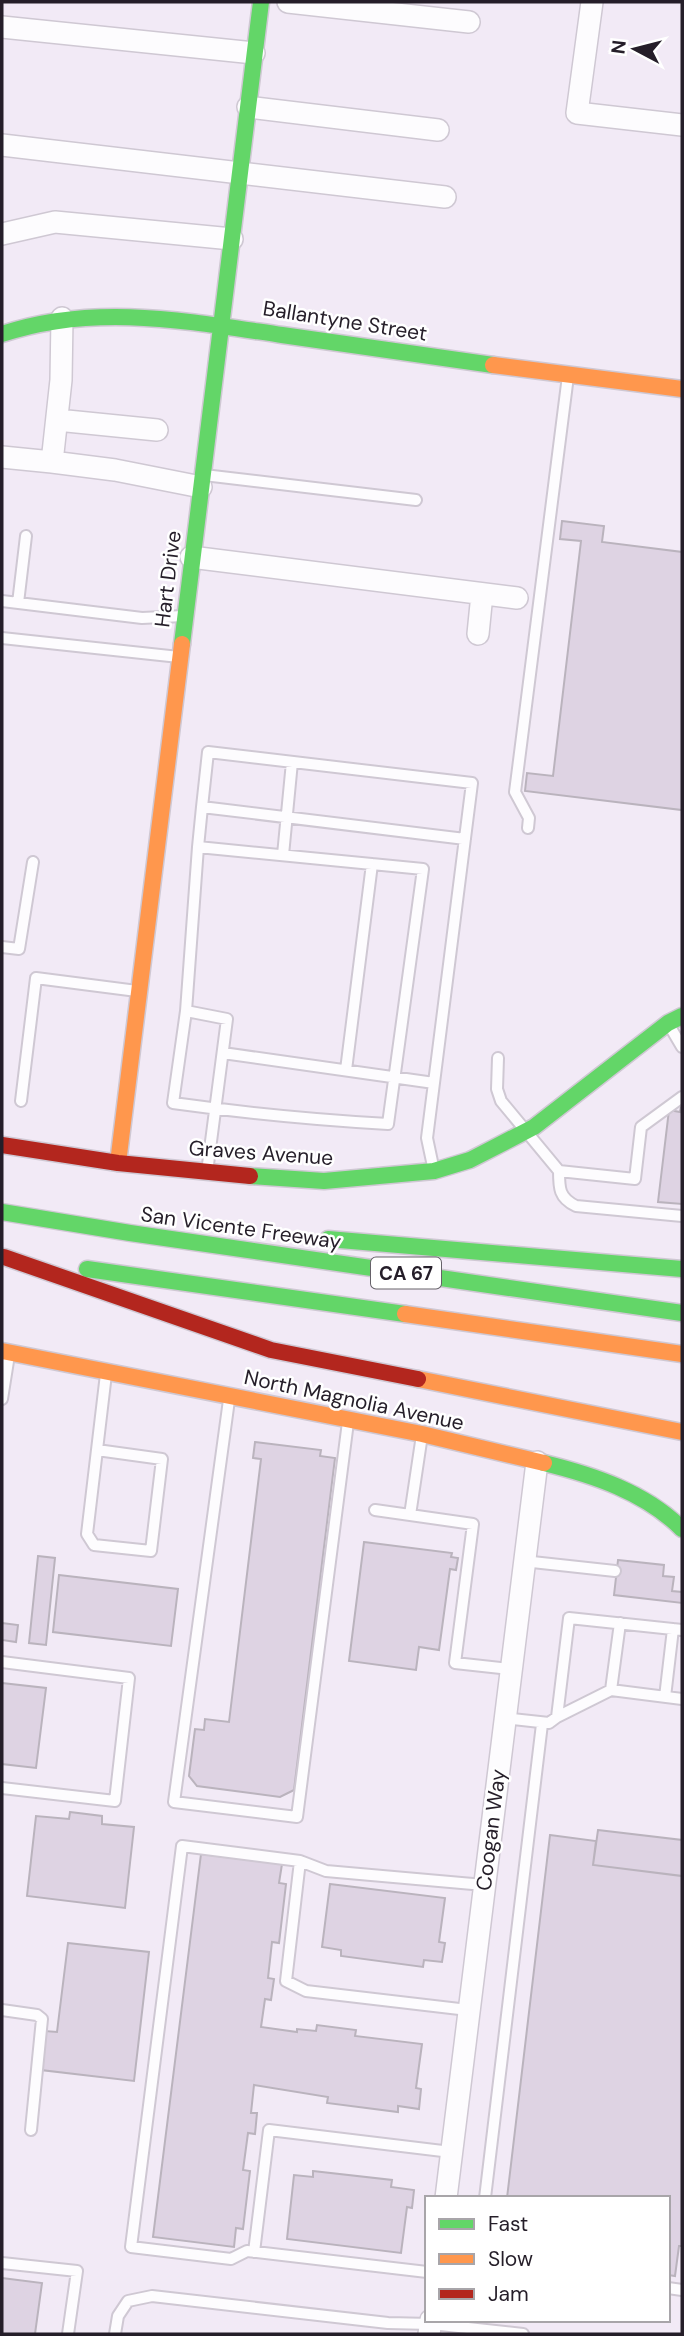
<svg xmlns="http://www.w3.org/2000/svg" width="684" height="2336" font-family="'DM Sans',sans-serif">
<rect width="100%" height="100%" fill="#f2eaf6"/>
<path fill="#ded3e3" stroke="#bab3bd" stroke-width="2" d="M 562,521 L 604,526 L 602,542 L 682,552 L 682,810 L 525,791 L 527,773 L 553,776 L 581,541 L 560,539 Z
M 681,1106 L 682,1106 L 682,1204 L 658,1202 L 669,1110 L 680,1112 Z
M 255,1442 L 321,1450 L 320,1456 L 335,1458 L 294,1790 L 280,1797 L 197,1786 L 189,1776 L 195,1729 L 204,1730 L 205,1719 L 229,1722 L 261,1459 L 253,1458 Z
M 364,1542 L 452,1553 L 451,1557 L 458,1558 L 456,1570 L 450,1569 L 439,1650 L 419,1647 L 416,1670 L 349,1661 Z
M 38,1556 L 55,1558 L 46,1645 L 29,1643 Z
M 618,1560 L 664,1565 L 663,1576 L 674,1577 L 672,1591 L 682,1592 L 682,1603 L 614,1595 Z
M 59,1575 L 178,1589 L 171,1646 L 53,1632 Z
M 2,1623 L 18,1625 L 16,1642 L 2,1640 Z
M 2,1683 L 46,1688 L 36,1768 L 2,1764 Z
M 70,1812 L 102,1816 L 102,1824 L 134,1827 L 125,1908 L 27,1896 L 36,1816 L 69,1819 Z
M 598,1830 L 682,1840 L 682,1876 L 593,1865 Z
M 550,1835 L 596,1841 L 593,1865 L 682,1876 L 682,2246 L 679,2246 L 675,2276 L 668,2275 L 668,2198 L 507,2198 Z
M 201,1854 L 282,1864 L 279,1883 L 286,1884 L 279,1943 L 272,1942 L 268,1978 L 274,1979 L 271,2000 L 265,1999 L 261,2027 L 297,2032 L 297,2029 L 316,2031 L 317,2025 L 356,2030 L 355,2036 L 422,2044 L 416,2088 L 421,2089 L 419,2109 L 398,2106 L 398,2112 L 327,2103 L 328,2097 L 254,2085 L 251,2113 L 257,2113 L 255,2134 L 248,2133 L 243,2170 L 250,2171 L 243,2229 L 236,2228 L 234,2247 L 153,2237 Z
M 330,1884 L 445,1898 L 439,1942 L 445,1943 L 442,1962 L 424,1960 L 423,1967 L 341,1956 L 341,1950 L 322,1947 Z
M 68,1943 L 149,1952 L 134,2081 L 41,2070 L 45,2031 L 57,2032 Z
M 313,2171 L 392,2180 L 391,2187 L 414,2190 L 412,2208 L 407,2207 L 401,2253 L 287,2239 L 294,2175 L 313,2177 Z
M 2,2278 L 42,2283 L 35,2334 L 2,2334 Z"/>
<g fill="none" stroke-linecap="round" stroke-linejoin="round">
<defs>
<path id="lane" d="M 204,475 L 416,500
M 2,601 L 142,618 L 183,616
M 18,603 L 26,536
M 2,638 L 179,657
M 528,828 L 529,818 L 515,792 L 568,376
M 198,847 L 202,807
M 283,855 L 292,762
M 2,947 L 19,949 L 33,862
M 186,1011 L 198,847 L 423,869 L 388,1124 C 316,1120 245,1113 173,1103 L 186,1011 L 227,1019 L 207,1172
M 669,1025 L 682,1047
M 223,1053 L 434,1083
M 498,1058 L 497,1089 L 501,1101 L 559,1171 C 559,1188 559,1198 576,1206 L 682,1216
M 346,1070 L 372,864
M 21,1101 L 36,978 L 137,991
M 434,1171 L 427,1138 L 472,783 L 208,752 L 202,807 L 465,839
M 559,1171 L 635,1179 L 641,1127 L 682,1097
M 2,1399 L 9,1355
M 229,1400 L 174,1802 L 297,1817 L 348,1422
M 97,1450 L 162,1459 L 151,1551 L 94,1545 L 87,1534 C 93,1481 100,1427 106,1374
M 375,1510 L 473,1524 L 455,1663 L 510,1669
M 410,1515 L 422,1435
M 523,1561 L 615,1571
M 2,1662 L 129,1678 L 115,1801 L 2,1788
M 611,1690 L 620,1623
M 665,1697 L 673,1629
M 557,1717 L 569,1618 L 682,1630
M 504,1718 L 549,1723 L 557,1717 L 611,1690 L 682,1699
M 300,1861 L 326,1871 L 484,1885
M 2,2010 L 37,2015 L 42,2019 L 31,2130
M 485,2198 L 542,1724
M 254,2252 L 269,2130 L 451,2152
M 2,2263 L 77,2271 L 68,2334
M 427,2272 L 247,2251 L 231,2259 L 131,2247 L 182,1846 L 300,1861 L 286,1981 L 306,1991 L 468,2010
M 668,2288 L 682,2290
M 115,2334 L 118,2316 L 128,2301 L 152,2296 L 388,2323 L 431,2324 L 523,2334"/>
<path id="street" d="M 288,2 L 469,22
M 592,2 L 577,113 L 682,125
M 2,27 L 254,53
M 248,107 L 438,130
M 2,145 L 445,197
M 2,234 L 55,222 L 232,239
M 62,318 L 61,380 L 52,462 L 115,470 L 201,487
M 57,420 L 157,430
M 2,457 L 52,462
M 191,557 L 517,598
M 478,634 L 482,594
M 446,2198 L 537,1462
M 429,2334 L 431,2320"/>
<path id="fast" d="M 2,334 C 95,303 187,321 282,335 C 352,345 423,355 493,365
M 182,644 L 261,2
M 250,1176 L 324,1181 L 434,1171 L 470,1160 L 534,1127 L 668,1023 L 682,1016
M 2,1212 L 130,1233 L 682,1313
M 328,1239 L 682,1269
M 87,1269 L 405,1314
M 544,1463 C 593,1475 645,1492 682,1529"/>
<path id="slow" d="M 493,365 L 682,389
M 118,1163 L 182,644
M 405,1314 L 682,1354
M 2,1351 L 422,1434 L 544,1463
M 418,1379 L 682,1432"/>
<path id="jam" d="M 2,1145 L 118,1163 L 250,1176
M 4,1257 L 271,1350 L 418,1379"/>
</defs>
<use href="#lane" stroke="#cfc8d3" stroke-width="14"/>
<use href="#street" stroke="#cfc8d3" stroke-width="24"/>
<use href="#fast" stroke="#cfc8d3" stroke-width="19"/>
<use href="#slow" stroke="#cfc8d3" stroke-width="19"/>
<use href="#jam" stroke="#cfc8d3" stroke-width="19"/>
<use href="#lane" stroke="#fdfcfe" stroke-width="10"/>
<use href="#street" stroke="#fdfcfe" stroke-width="21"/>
<use href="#fast" stroke="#63d668" stroke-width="16"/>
<use href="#slow" stroke="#ff974d" stroke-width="16"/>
<use href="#jam" stroke="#b3261e" stroke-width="16"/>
</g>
<g text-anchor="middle" stroke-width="5" stroke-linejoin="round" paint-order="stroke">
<rect fill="#fff" stroke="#666269" stroke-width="2" x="371" y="1257.5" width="70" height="31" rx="5"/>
<g font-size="19" font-weight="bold" fill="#251e29">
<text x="406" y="1280">CA 67</text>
</g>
<g font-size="21" fill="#251e29" stroke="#fff">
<text transform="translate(345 321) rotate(9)" y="7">Ballantyne Street</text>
<text transform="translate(168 579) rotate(-83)" y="7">Hart Drive</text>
<text transform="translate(261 1153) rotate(4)" y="7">Graves Avenue</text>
<text transform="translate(241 1228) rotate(8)" y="7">San Vicente Freeway</text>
<text transform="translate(354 1400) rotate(12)" y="7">North Magnolia Avenue</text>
<text transform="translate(491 1830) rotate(-83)" y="7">Coogan Way</text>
</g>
</g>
<rect width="684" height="2336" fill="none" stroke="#251e29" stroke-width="7"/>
<rect x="425" y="2196" width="245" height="126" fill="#ffffff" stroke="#a8a5a9" stroke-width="2"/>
<rect x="439" y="2219" width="35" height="10" fill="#63d668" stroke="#a8a5a9" stroke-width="2"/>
<text x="488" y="2231" font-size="21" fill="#251e29">Fast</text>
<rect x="439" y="2254" width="35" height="10" fill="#ff974d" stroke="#a8a5a9" stroke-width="2"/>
<text x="488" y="2266" font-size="21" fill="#251e29">Slow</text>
<rect x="439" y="2289" width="35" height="10" fill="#b3261e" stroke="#a8a5a9" stroke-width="2"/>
<text x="488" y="2301" font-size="21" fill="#251e29">Jam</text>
<g transform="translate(635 49) rotate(277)" stroke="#ffffff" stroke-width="5" paint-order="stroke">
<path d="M0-5L12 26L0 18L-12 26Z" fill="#251e29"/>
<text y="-10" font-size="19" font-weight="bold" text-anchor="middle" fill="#251e29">N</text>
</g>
</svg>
